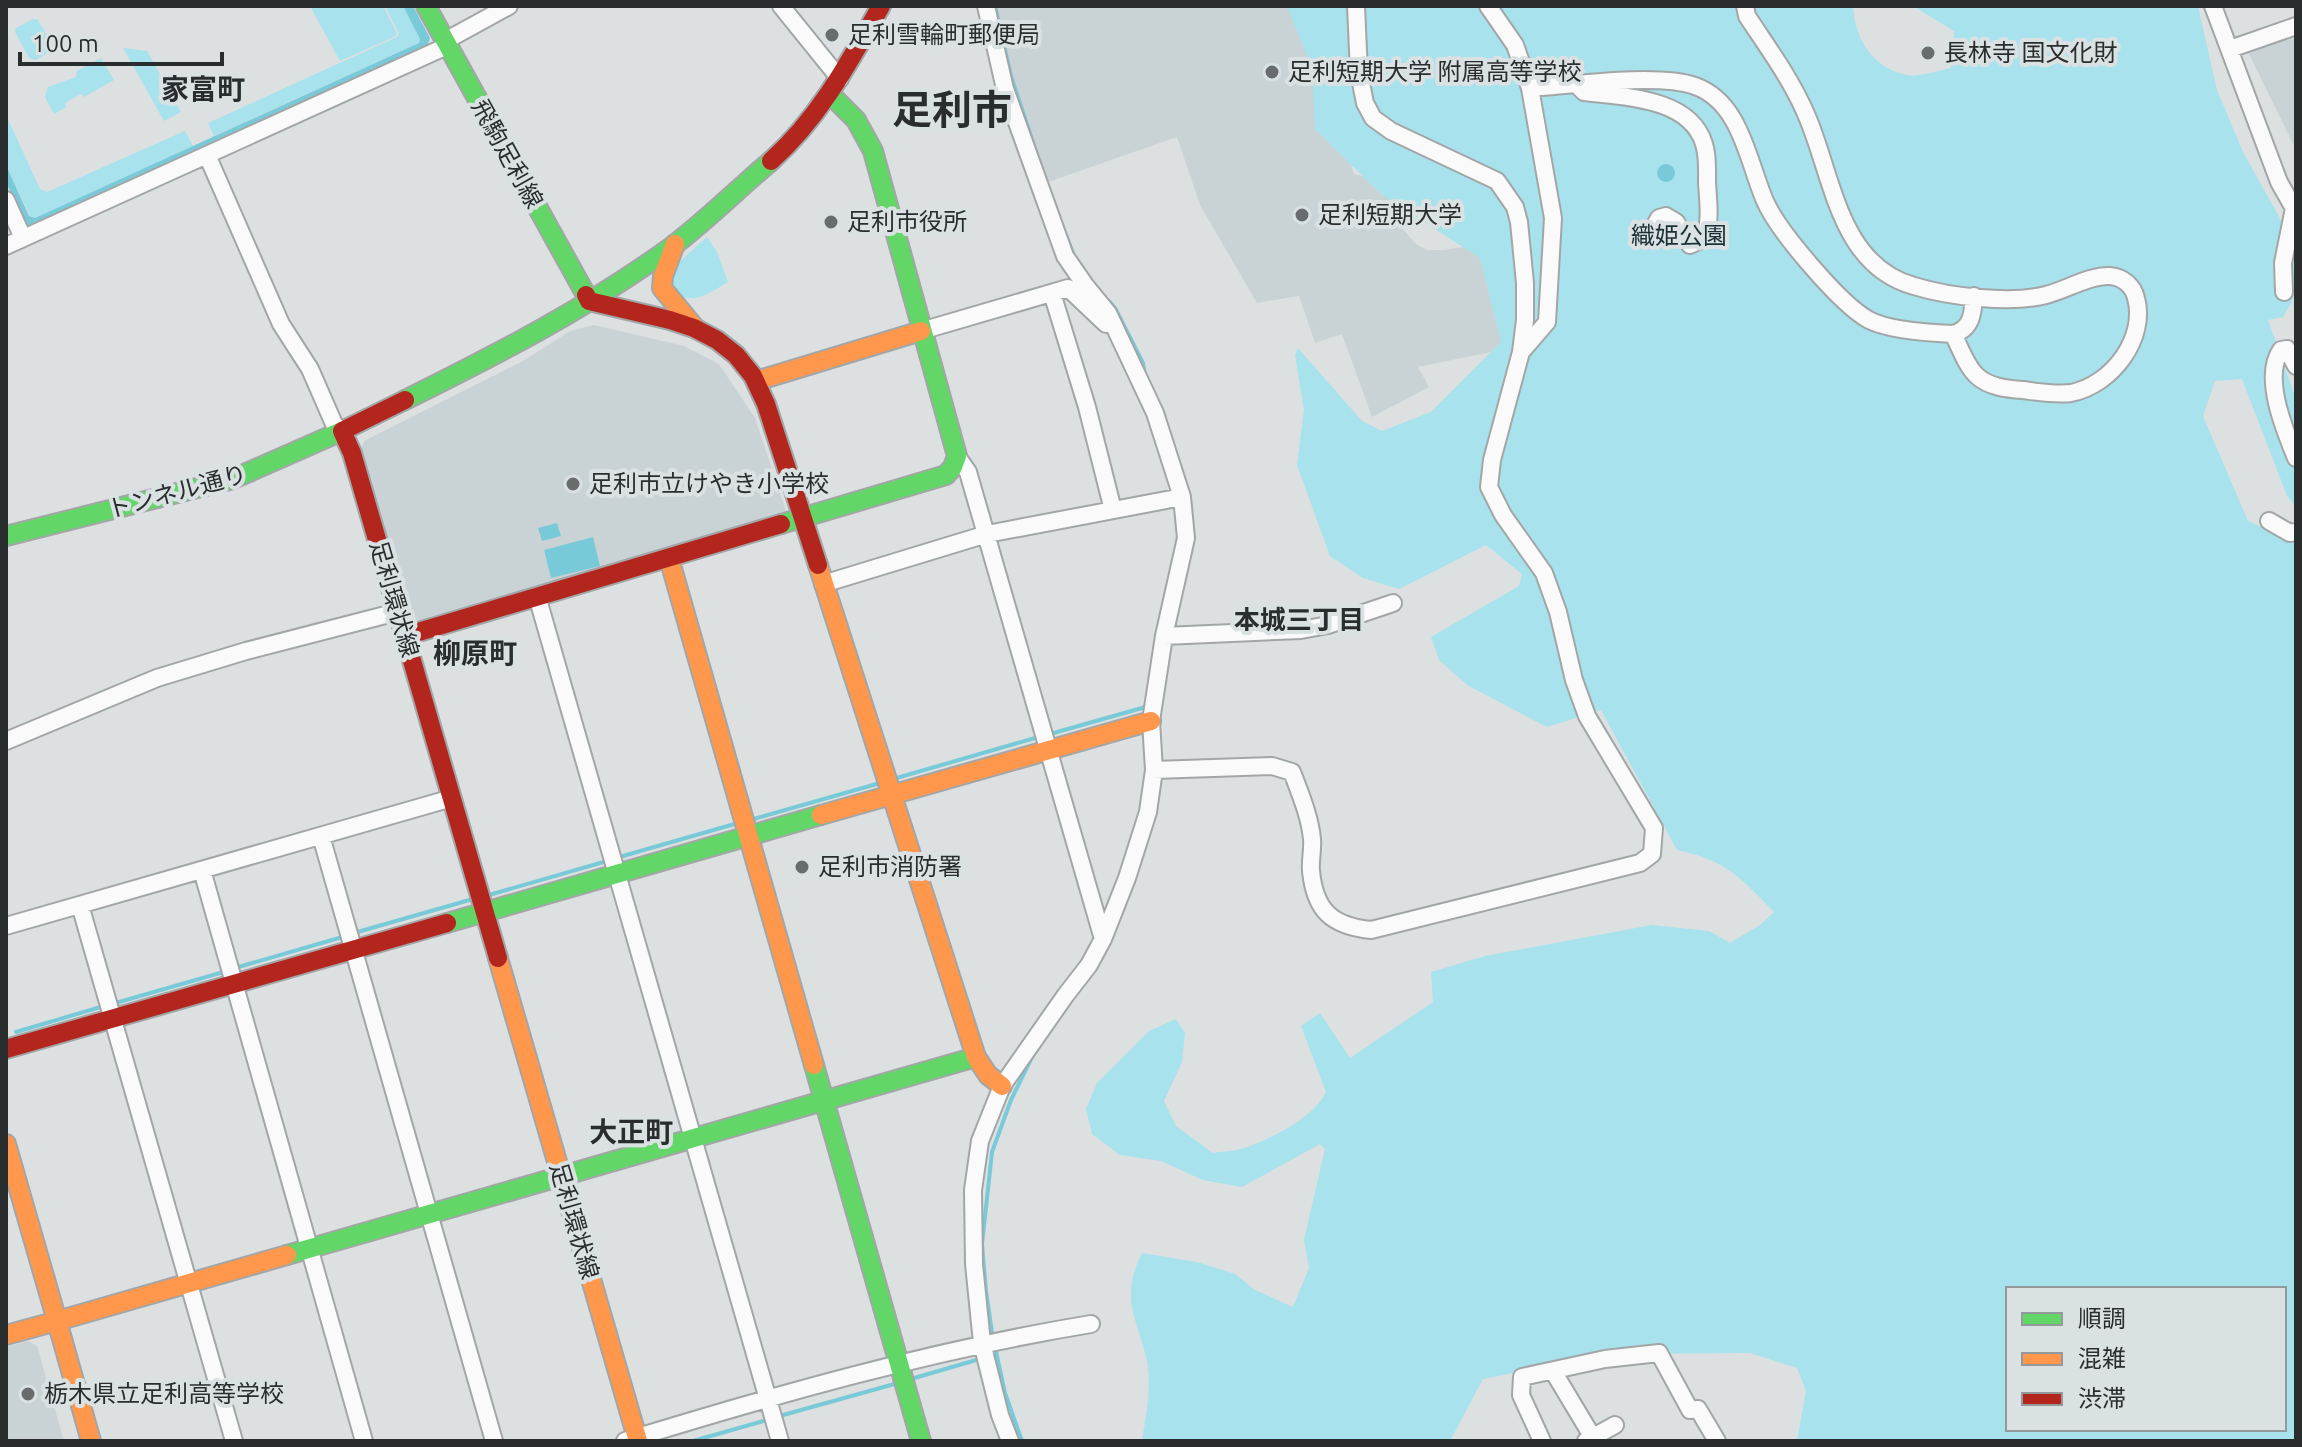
<svg xmlns="http://www.w3.org/2000/svg" width="2302" height="1447" font-family="Ubuntu,'Noto Sans JP',sans-serif">
<rect width="100%" height="100%" fill="#dce0e1"/>
<path fill="#c9d3d6" d="M 994,6 L 1301,6 L 1354,174 L 1377,180 L 1396,201 L 1399,225 L 1416,244 L 1427,250 L 1444,250 L 1483,244 L 1506,349 L 1418,367 L 1429,387 L 1372,417 L 1342,334 L 1315,343 L 1299,296 L 1257,303 L 1200,205 L 1177,137 L 1048,182 L 1024,125 Z
M 2296,26 L 2296,150 L 2249,54 Z
M 594,325 L 684,346 L 719,364 L 755,418 L 787,514 L 418,627 L 409,620 L 360,453 L 364,441 L 523,361 L 570,331 Z
M 28,1341 L 37,1346 L 64,1441 L 6,1441 L 6,1347 Z"/>
<path fill="#a7e2ed" fill-rule="evenodd" d="M 310,6 L 383,6 L 397,33 L 394,37 L 340,61 Z
M 385,6 L 403,6 L 420,39 L 419,43 L 214,136 L 208,123 L 397,37 L 399,33 Z
M 1287,6 L 1853,6 C 1855,39 1872,68 1907,75 C 1919,77 1938,71 1951,68 L 1954,31 L 1913,6 L 2198,6 L 2217,90 L 2243,152 L 2296,247 L 2296,294 L 2283,317 L 2268,320 L 2296,399 L 2296,507 L 2287,496 L 2242,379 L 2215,381 L 2203,416 L 2248,521 L 2280,535 L 2296,523 L 2294,1441 L 1797,1441 L 1806,1391 L 1797,1368 L 1750,1353 L 1614,1354 L 1483,1379 L 1450,1441 L 1142,1441 C 1146,1415 1152,1387 1147,1361 C 1137,1316 1119,1300 1142,1253 L 1197,1262 L 1235,1274 L 1255,1290 L 1293,1307 L 1309,1268 L 1304,1240 L 1325,1149 L 1320,1144 L 1242,1187 L 1203,1180 L 1161,1161 L 1120,1155 L 1092,1134 L 1086,1109 L 1097,1083 L 1149,1031 L 1176,1019 L 1185,1033 L 1182,1062 L 1164,1101 L 1176,1126 L 1213,1153 C 1225,1151 1239,1151 1250,1146 C 1276,1136 1314,1117 1326,1092 L 1301,1026 L 1320,1013 L 1350,1058 L 1433,1002 L 1431,972 L 1485,956 L 1652,925 L 1709,931 L 1730,943 L 1760,925 L 1774,912 C 1741,878 1726,860 1677,850 L 1601,710 L 1547,727 L 1467,685 L 1439,660 L 1431,637 L 1519,586 L 1522,574 L 1486,545 L 1399,589 L 1363,578 L 1330,556 L 1297,465 L 1304,410 L 1295,355 L 1298,348 L 1362,421 L 1382,431 L 1431,412 L 1501,342 L 1480,258 L 1381,194 L 1315,129 L 1312,68 ZM 2008,1289 L 2284,1289 L 2284,1429 L 2008,1429 Z
M 33,19 L 38,20 L 53,46 L 50,52 L 35,60 L 29,58 L 15,32 L 16,28 Z
M 123,48 L 147,51 L 181,112 L 164,121 Z
M 101,58 L 114,80 L 84,97 L 81,94 L 65,103 L 66,107 L 54,114 L 45,97 L 48,87 L 76,77 L 77,71 Z
M 6,115 L 40,189 L 47,192 L 185,131 L 193,146 L 35,218 L 30,216 L 6,165 Z
M 707,237 L 717,252 L 728,282 C 709,293 697,304 675,295 L 670,279 L 678,263 Z"/>
<path fill="#79cad8" d="M 403,6 L 413,6 L 430,38 L 427,48 L 30,227 L 25,223 L 6,182 L 6,165 L 29,216 L 35,218 L 419,43 L 420,39 Z
M1657 173a9 9 0 1 1 18 0a9 9 0 1 1-18 0Z
M 557,523 L 561,536 L 542,541 L 538,528 Z
M 593,537 L 600,566 L 551,578 L 544,550 Z"/>
<g fill="none" stroke-linecap="round" stroke-linejoin="round">
<path stroke="#79cad8" stroke-width="4" d="M 995,6 L 1011,76 L 1041,167
M 1066,235 L 1074,256
M 1109,301 L 1115,308 L 1143,363 L 1145,375
M 1050,734 L 1149,706
M 893,779 L 1042,736
M 750,820 L 880,783
M 616,858 L 738,823
M 489,895 L 607,861
M 354,933 L 473,899
M 235,968 L 346,936
M 112,1004 L 227,971
M 16,1032 L 104,1006
M 993,1339 L 986,1291 L 982,1244 L 992,1152 L 1011,1100 L 1034,1053
M 995,1347 L 1005,1393 L 1022,1441
M 911,1379 L 983,1358
M 776,1417 L 898,1383
M 693,1441 L 767,1420"/>
<defs>
<path id="street" d="M 781,6 L 840,79
M 986,6 L 1005,89 L 1065,256 L 1085,285 L 1108,313 L 1155,413 L 1182,497 L 1186,538 L 1164,636 L 1151,721 L 1154,770 L 1148,812 L 1127,878 L 1103,939 L 1089,965 L 1065,996 L 1002,1086 L 980,1141 L 973,1190 L 974,1264 L 982,1343 L 1000,1415 L 1010,1441
M 1488,6 L 1515,45 L 1530,88 L 1553,218 L 1547,322 L 1522,351
M 1745,6 L 1747,16 C 1768,48 1791,79 1806,114 C 1833,175 1838,265 1914,286 C 1950,297 2011,304 2046,295 C 2066,290 2090,275 2110,276 C 2122,277 2133,285 2136,298 C 2147,338 2112,385 2071,393 C 2056,395 2038,392 2023,390 C 2007,389 1989,387 1977,376 C 1966,366 1960,347 1953,334
M 2213,6 L 2279,182 L 2296,212
M 445,41 L 509,6
M 2230,49 L 2296,26
M 1530,88 C 1572,85 1658,73 1695,86 C 1741,102 1748,162 1765,201 C 1778,231 1841,305 1869,320 C 1888,330 1931,333 1953,334 C 1972,329 1973,313 1974,296
M 1580,88 L 1584,92 C 1623,97 1690,97 1704,144 C 1708,156 1707,170 1707,182 C 1708,200 1711,221 1705,238 L 1690,245 L 1676,222 L 1666,216 L 1659,218 L 1654,227
M 207,155 L 281,324 L 310,369 L 334,424 L 342,431
M 6,200 L 23,238
M 6,246 L 447,46
M 2284,292 L 2283,263 L 2294,208
M 1052,293 L 1087,407 L 1113,510
M 921,331 L 1068,288 L 1106,324
M 2296,366 L 2287,349 L 2281,350 C 2262,377 2285,431 2296,458
M 957,456 L 968,472 L 1103,939
M 2269,521 L 2290,533 L 2296,532
M 823,584 L 987,534 L 1182,497
M 537,596 L 780,1441
M 1164,636 L 1301,630 L 1328,625 L 1393,603
M 6,741 L 157,678 L 246,651 L 397,612
M 1154,770 L 1272,766 L 1292,772 C 1300,793 1310,817 1312,839 C 1313,849 1310,860 1311,871 C 1315,911 1332,926 1371,930 L 1640,863 L 1652,854 L 1654,828 L 1587,716 L 1574,680 L 1558,612 L 1544,573 L 1503,515 L 1489,487 L 1492,460 L 1521,352 L 1525,320 L 1525,283 L 1519,222 L 1515,207 L 1497,181 L 1391,131 L 1373,118 L 1365,103 L 1359,73 L 1356,6
M 321,836 L 494,1441
M 202,870 L 364,1441
M 80,905 L 234,1441
M 6,926 L 452,798
M 1553,1371 L 1595,1441
M 625,1441 C 778,1394 933,1350 1091,1324
M 1542,1441 L 1521,1395 L 1522,1377 L 1605,1359 L 1659,1353 L 1690,1410 L 1698,1409 L 1717,1441
M 1586,1441 L 1615,1425"/>
<path id="fast" d="M 426,6 L 586,295
M 405,400 C 498,354 591,306 674,245 C 708,219 739,188 771,161
M 781,524 L 946,475 L 953,467 L 957,456 L 873,151 L 856,120 L 830,94
M 6,536 L 233,479 L 342,431
M 447,923 L 821,815
M 814,1065 L 921,1441
M 287,1255 L 976,1057"/>
<path id="slow" d="M 675,244 L 663,276 L 662,288 L 695,328
M 756,381 L 921,331
M 669,558 L 814,1065
M 818,565 L 976,1057 L 988,1075 L 1002,1086
M 821,815 L 1151,721
M 498,958 L 638,1441
M 6,1144 L 57,1321 L 6,1335
M 91,1441 L 57,1321 L 287,1255"/>
<path id="jam" d="M 771,161 C 820,117 849,62 881,6
M 586,295 L 589,301 L 670,320 L 694,328 L 717,340 L 736,355 L 753,376 L 766,404 L 818,565
M 405,400 L 342,431 L 352,453 L 498,958
M 405,636 L 781,524
M 6,1049 L 447,923"/>
</defs>
<use href="#street" stroke="#a3a6a7" stroke-width="20"/>
<use href="#fast" stroke="#a3a6a7" stroke-width="22"/>
<use href="#slow" stroke="#a3a6a7" stroke-width="22"/>
<use href="#jam" stroke="#a3a6a7" stroke-width="22"/>
<use href="#street" stroke="#fafafa" stroke-width="16"/>
<use href="#fast" stroke="#63d668" stroke-width="18"/>
<use href="#slow" stroke="#ff974d" stroke-width="18"/>
<use href="#jam" stroke="#b3261e" stroke-width="18"/>
</g>
<g fill="#686c6d" stroke="#dae1e3" stroke-width="3">
<circle cx="832" cy="35" r="8"/>
<circle cx="1928" cy="53" r="8"/>
<circle cx="1272" cy="72" r="8"/>
<circle cx="1302" cy="215" r="8"/>
<circle cx="831" cy="222" r="8"/>
<circle cx="573" cy="484" r="8"/>
<circle cx="802" cy="867" r="8"/>
<circle cx="28" cy="1394" r="8"/>
</g>
<g text-anchor="middle" stroke-width="8" stroke-linejoin="round" paint-order="stroke">
<g font-size="24" fill="#2a2d2e" stroke="#dae1e3" text-anchor="start">
<text x="848" y="43">足利雪輪町郵便局</text>
<text x="1944" y="61">長林寺 国文化財</text>
<text x="1288" y="80">足利短期大学 附属高等学校</text>
<text x="1318" y="223">足利短期大学</text>
<text x="847" y="230">足利市役所</text>
<text x="589" y="492">足利市立けやき小学校</text>
<text x="818" y="875">足利市消防署</text>
<text x="44" y="1402">栃木県立足利高等学校</text>
</g>
<g font-size="24" fill="#2a2d2e" stroke="#dae1e3">
<text transform="translate(507 154) rotate(61)" y="8">飛駒足利線</text>
<text transform="translate(177 492) rotate(-15)" y="8">トンネル通り</text>
<text transform="translate(394 599) rotate(74)" y="8">足利環状線</text>
<text transform="translate(574 1221) rotate(74)" y="8">足利環状線</text>
</g>
<g font-size="24" fill="#1b3034" stroke="#dae1e3">
<text x="1679" y="244">織姫公園</text>
</g>
<g font-size="26" font-weight="bold" fill="#2a2d2e" stroke="#dae1e3">
<text x="1299" y="629">本城三丁目</text>
</g>
<g font-size="28" font-weight="bold" fill="#2a2d2e" stroke="#dae1e3">
<text x="203" y="99">家富町</text>
<text x="475" y="663">柳原町</text>
<text x="631" y="1142">大正町</text>
</g>
<g font-size="40" font-weight="bold" fill="#2a2d2e" stroke="#dae1e3">
<text x="952" y="124">足利市</text>
</g>
</g>
<rect width="2302" height="1447" fill="none" stroke="#2a2d2e" stroke-width="16"/>
<rect x="2006" y="1287" width="280" height="144" fill="#dae1e3" stroke="#94999b" stroke-width="2"/>
<rect x="2022" y="1313" width="40" height="12" fill="#63d668" stroke="#94999b" stroke-width="2"/>
<text x="2078" y="1327" font-size="24" fill="#2a2d2e">順調</text>
<rect x="2022" y="1353" width="40" height="12" fill="#ff974d" stroke="#94999b" stroke-width="2"/>
<text x="2078" y="1367" font-size="24" fill="#2a2d2e">混雑</text>
<rect x="2022" y="1393" width="40" height="12" fill="#b3261e" stroke="#94999b" stroke-width="2"/>
<text x="2078" y="1407" font-size="24" fill="#2a2d2e">渋滞</text>
<path d="M20 52v12h202v-12" fill="none" stroke="#2a2d2e" stroke-width="4"/>
<text x="32" y="52" font-size="24" fill="#2a2d2e" stroke="#dae1e3" stroke-width="6" paint-order="stroke">100 m</text>
</svg>
